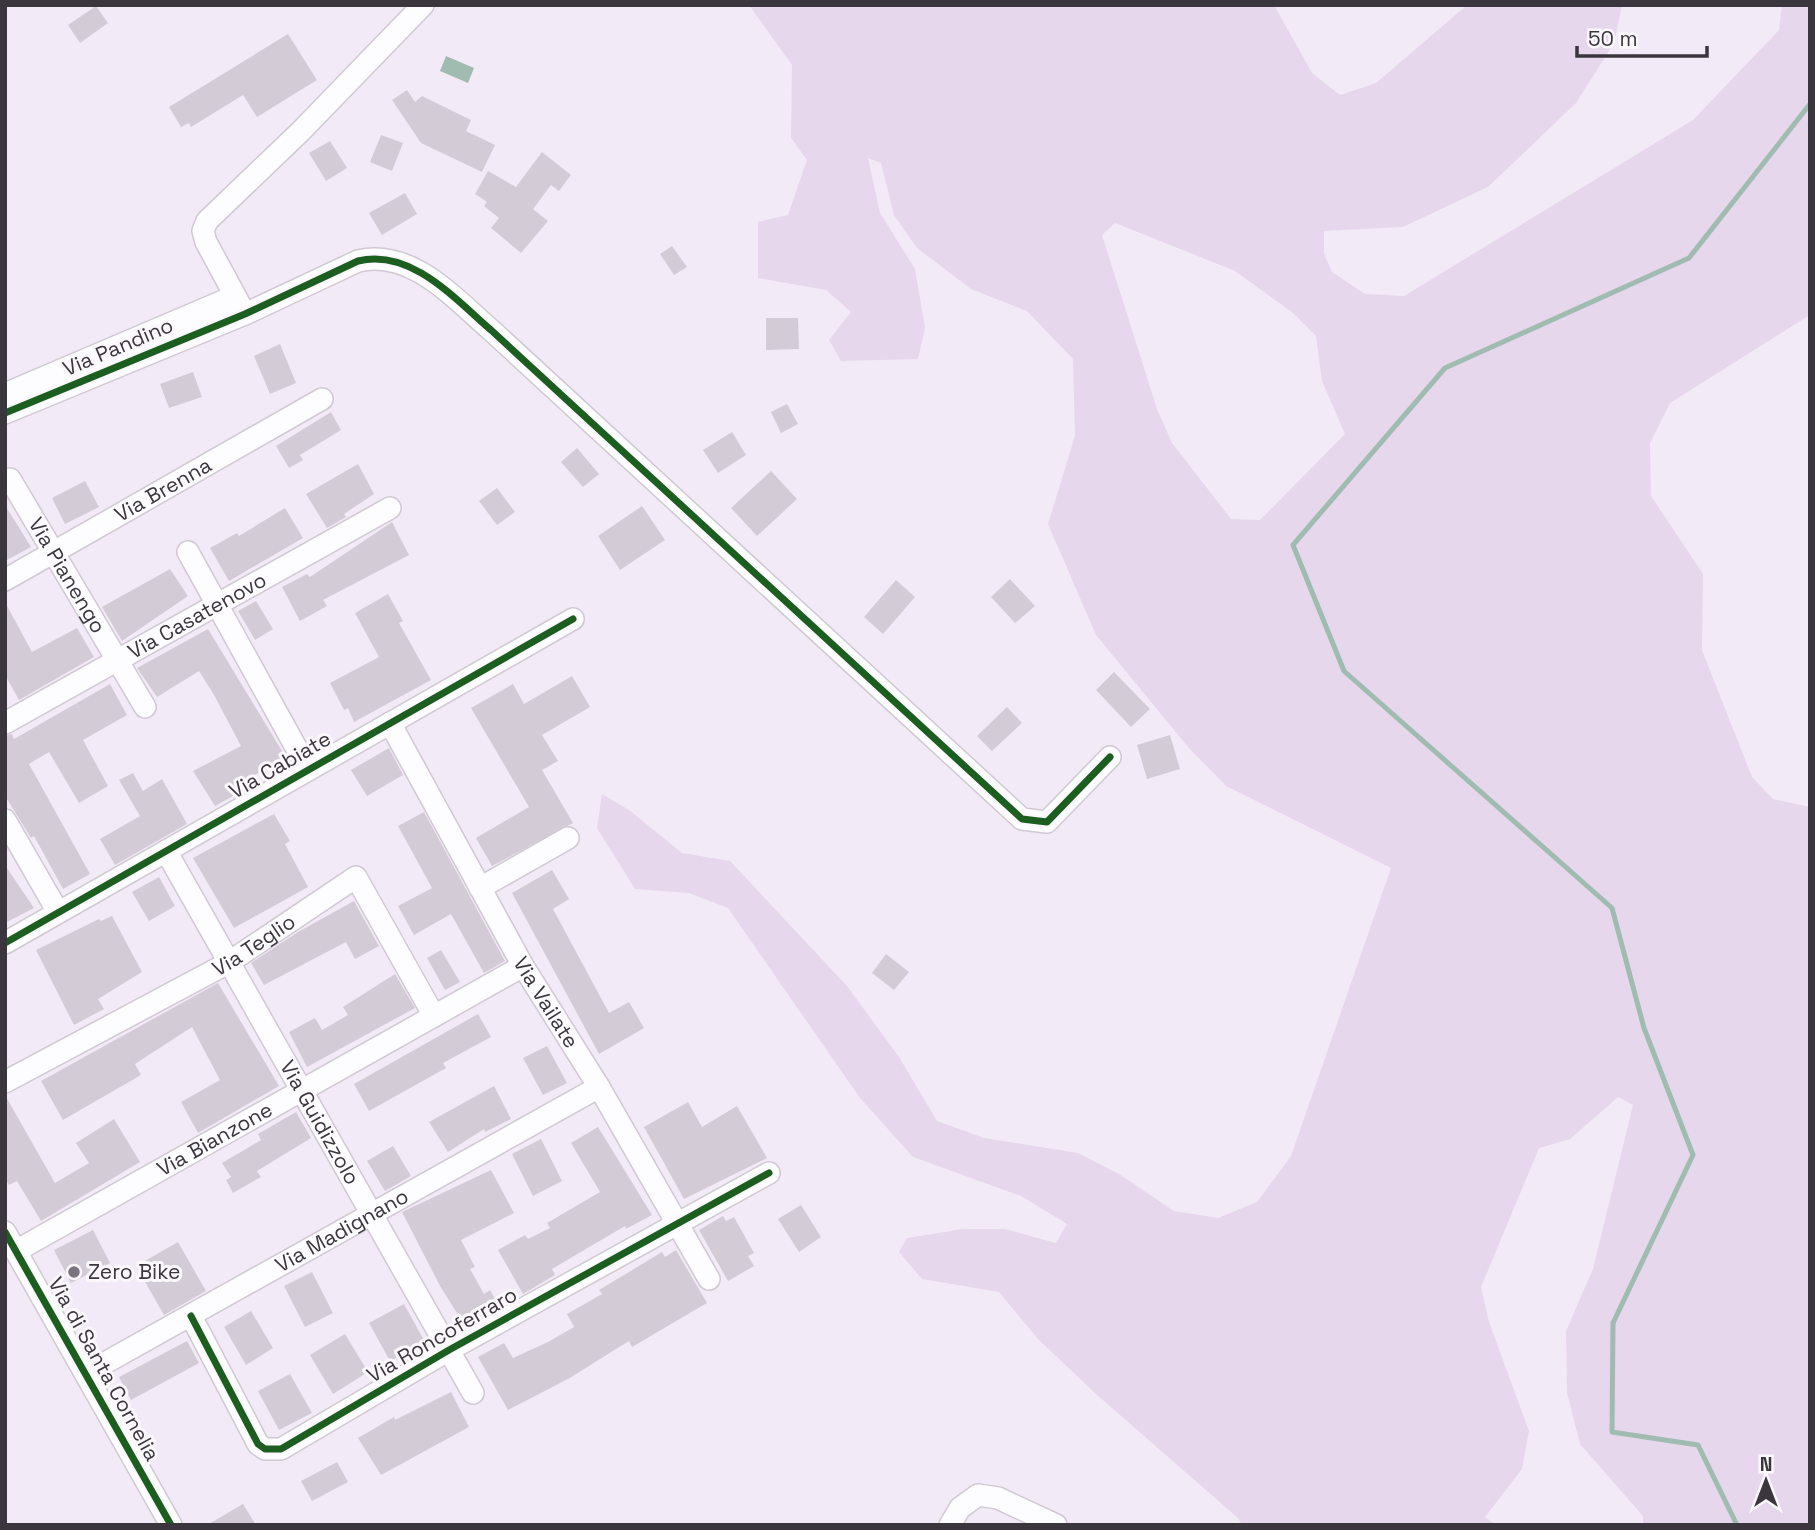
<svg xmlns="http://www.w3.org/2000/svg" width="1815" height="1530" font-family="'Space Grotesk',sans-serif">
<rect width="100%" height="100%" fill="#f3eaf7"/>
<path fill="#e6d7ec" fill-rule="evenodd" d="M 749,5 L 1274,5 L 1312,73 L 1340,95 L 1376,83 L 1467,5 L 1622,5 L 1614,43 L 1576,103 L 1488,187 L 1403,227 L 1324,231 L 1324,253 L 1332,272 L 1365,294 L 1404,296 L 1693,120 L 1779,30 L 1782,5 L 1810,5 L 1810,315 L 1670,403 L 1650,443 L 1651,496 L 1703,574 L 1702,650 L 1752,777 L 1773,799 L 1810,807 L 1810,1525 L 1643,1525 L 1643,1516 L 1580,1444 L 1567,1393 L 1566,1331 L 1593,1269 L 1633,1105 L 1618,1097 L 1570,1139 L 1539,1148 L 1481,1287 L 1489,1322 L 1529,1431 L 1522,1469 L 1485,1517 L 1496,1525 L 1242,1525 L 1238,1518 L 1096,1394 L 1038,1339 L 999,1292 L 922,1279 L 899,1252 L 907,1238 L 963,1229 L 1005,1229 L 1056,1243 L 1067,1224 L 1021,1196 L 913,1157 L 860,1098 L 728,908 L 689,893 L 635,889 L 597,828 L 602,794 L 629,810 L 682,853 L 730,861 L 847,986 L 899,1057 L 937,1121 L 984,1138 L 1078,1153 L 1119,1174 L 1174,1211 L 1218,1218 L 1257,1202 L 1291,1156 L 1391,868 L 1226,786 L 1188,747 L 1096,635 L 1048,524 L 1075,436 L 1073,359 L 1027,311 L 971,289 L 917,248 L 894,215 L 881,163 L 868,158 L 880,213 L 915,269 L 925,328 L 918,359 L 841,361 L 829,340 L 851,312 L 826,290 L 758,278 L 758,222 L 788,215 L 807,160 L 791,138 L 792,65 ZM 1115,223 L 1235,271 L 1293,313 L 1316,336 L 1322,381 L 1345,434 L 1260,520 L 1231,519 L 1172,443 L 1157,409 L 1102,235 Z"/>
<path fill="#a0bcb1" d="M 446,56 L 474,68 L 468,83 L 440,71 Z"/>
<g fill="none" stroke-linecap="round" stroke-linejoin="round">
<path stroke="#a0bcb1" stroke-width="5" d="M 1737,1525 L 1698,1445 L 1612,1432 L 1613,1323 L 1693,1155 L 1644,1028 L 1612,908 L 1344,671 L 1293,545 L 1445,368 L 1689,258 L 1810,104"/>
</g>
<path fill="#d3ccd6" d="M 96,6 L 108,23 L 80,43 L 68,25 Z
M 288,34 L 317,80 L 257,117 L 243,95 L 191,127 L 189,123 L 181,127 L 169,107 Z
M 407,90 L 415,102 L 422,96 L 471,120 L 466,131 L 495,145 L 482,172 L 421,143 L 392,100 Z
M 381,135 L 403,143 L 392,171 L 370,162 Z
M 330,141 L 347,168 L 326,181 L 309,153 Z
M 542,152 L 571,175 L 559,191 L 551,185 L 533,209 L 548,221 L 521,253 L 491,228 L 499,218 L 484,206 L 487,202 L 475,194 L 488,171 L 516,187 Z
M 405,193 L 417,214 L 382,235 L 369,213 Z
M 672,246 L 687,267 L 674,275 L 660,254 Z
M 766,318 L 798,318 L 799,349 L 766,350 Z
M 280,344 L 296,383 L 270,394 L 254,356 Z
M 193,372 L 202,397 L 169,408 L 160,384 Z
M 787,404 L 798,424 L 781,433 L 771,412 Z
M 331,412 L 341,430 L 300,455 L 303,460 L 289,468 L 276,446 Z
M 732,432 L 746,455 L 718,473 L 703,450 Z
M 577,448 L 599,474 L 583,487 L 561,462 Z
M 358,464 L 374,494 L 344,514 L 346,517 L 327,528 L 306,494 Z
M 771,471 L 797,499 L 757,536 L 731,508 Z
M 85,481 L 99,507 L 65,524 L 52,498 Z
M 497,488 L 515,512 L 497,525 L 479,501 Z
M 5,505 L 31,547 L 5,561 Z
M 642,506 L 665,540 L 620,570 L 598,536 Z
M 285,508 L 303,538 L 229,581 L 210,548 L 237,533 L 239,536 Z
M 392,522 L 409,555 L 323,600 L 327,606 L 300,621 L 282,587 L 307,574 L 310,577 Z
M 170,569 L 188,596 L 122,641 L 102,607 Z
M 1010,579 L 1035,606 L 1015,623 L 991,597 Z
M 896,580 L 915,597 L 883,634 L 864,617 Z
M 388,594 L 403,621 L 399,623 L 431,680 L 354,722 L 348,708 L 344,710 L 330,683 L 379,657 L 355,613 Z
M 256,601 L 273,629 L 255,640 L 238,611 Z
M 5,602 L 32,652 L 77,628 L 94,657 L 19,700 L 5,675 Z
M 208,629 L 285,756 L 239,785 L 242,791 L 215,806 L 193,771 L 241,746 L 214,695 L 199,671 L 157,697 L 137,668 Z
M 1114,672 L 1150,709 L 1131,727 L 1096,690 Z
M 572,676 L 590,707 L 542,735 L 558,761 L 542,770 L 573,823 L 492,866 L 476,838 L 529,807 L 471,708 L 513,684 L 524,704 Z
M 110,684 L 127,715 L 83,740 L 108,786 L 79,803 L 49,752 L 29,764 L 90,874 L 63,889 L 34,836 L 31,838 L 5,796 L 5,736 L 12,734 L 14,739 Z
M 1007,707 L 1022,723 L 992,751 L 977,736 Z
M 1170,735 L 1180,769 L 1147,779 L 1137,745 Z
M 389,748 L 403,775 L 367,796 L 351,770 Z
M 133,773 L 143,791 L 162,779 L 187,824 L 115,865 L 100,839 L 140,816 L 119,780 Z
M 424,812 L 505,961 L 484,973 L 451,914 L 414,935 L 398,906 L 432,888 L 398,826 Z
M 274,814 L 290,841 L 285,844 L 308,887 L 234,928 L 193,858 Z
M 5,865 L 34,908 L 5,923 Z
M 552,870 L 569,899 L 553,909 L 609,1013 L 629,1002 L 644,1028 L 599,1054 L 512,893 Z
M 159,877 L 175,906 L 149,921 L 132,892 Z
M 354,901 L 379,946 L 355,959 L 346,942 L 264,985 L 251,963 L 298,932 Z
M 112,916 L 142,972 L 98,999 L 104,1009 L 74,1025 L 36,950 L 99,919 L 101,921 Z
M 441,950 L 460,982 L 445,990 L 427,958 Z
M 886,954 L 909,972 L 894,990 L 872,973 Z
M 395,974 L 415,1008 L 307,1067 L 289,1032 L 315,1018 L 322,1030 L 348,1015 L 343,1007 Z
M 218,983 L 279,1086 L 198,1133 L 181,1102 L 220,1080 L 192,1027 L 135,1064 L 141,1075 L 63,1120 L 41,1081 Z
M 478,1014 L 491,1037 L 443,1063 L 446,1068 L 369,1111 L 354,1084 Z
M 547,1046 L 567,1083 L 543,1095 L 523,1058 Z
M 494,1086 L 511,1119 L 485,1132 L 484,1129 L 448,1152 L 429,1122 Z
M 5,1095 L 55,1183 L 89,1163 L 76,1143 L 114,1119 L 140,1162 L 41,1221 L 17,1181 L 9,1185 L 5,1178 Z
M 688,1102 L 702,1127 L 737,1106 L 767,1158 L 684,1199 L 644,1127 Z
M 296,1112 L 311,1138 L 257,1171 L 261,1177 L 233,1193 L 226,1180 L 231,1177 L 222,1163 L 261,1140 L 258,1134 Z
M 598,1127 L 652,1215 L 626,1229 L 625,1226 L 552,1269 L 555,1275 L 523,1294 L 498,1250 L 525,1235 L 528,1239 L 550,1228 L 547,1223 L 600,1192 L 571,1143 Z
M 541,1139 L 562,1181 L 533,1196 L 512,1154 Z
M 393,1146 L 411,1176 L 385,1191 L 367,1161 Z
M 491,1170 L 514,1213 L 461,1240 L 475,1267 L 470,1269 L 484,1294 L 490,1290 L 499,1306 L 465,1326 L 440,1286 L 402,1212 Z
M 801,1205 L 821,1237 L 799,1252 L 778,1219 Z
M 723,1216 L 726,1221 L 734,1217 L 754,1253 L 748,1256 L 754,1266 L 728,1281 L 699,1230 Z
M 93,1230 L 110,1263 L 71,1283 L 54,1250 Z
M 178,1242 L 206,1291 L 164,1315 L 136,1266 Z
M 676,1250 L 707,1303 L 632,1347 L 629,1341 L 568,1379 L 508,1410 L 478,1357 L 504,1343 L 513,1358 L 548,1342 L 574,1327 L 567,1314 L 602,1294 L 599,1290 L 662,1252 L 665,1257 Z
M 312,1272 L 333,1313 L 305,1327 L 284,1286 Z
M 404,1304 L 425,1342 L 390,1361 L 369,1323 Z
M 251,1311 L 273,1348 L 246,1365 L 224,1327 Z
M 345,1334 L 368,1372 L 333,1394 L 310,1355 Z
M 187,1341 L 199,1363 L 131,1400 L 119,1377 Z
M 290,1374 L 312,1413 L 279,1430 L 258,1391 Z
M 451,1392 L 469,1427 L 381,1475 L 358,1438 L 394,1417 L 395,1420 Z
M 337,1462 L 348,1482 L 312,1501 L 301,1481 Z
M 243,1504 L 256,1525 L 207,1525 Z"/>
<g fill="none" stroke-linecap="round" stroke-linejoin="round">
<defs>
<g id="minor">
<path d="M 245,314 L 206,242 L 203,231 L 207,221 L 301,131 L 423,5"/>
<path d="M 5,394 L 235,296"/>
<path d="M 5,413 L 245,314 L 358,261 C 411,248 455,299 491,330 L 1022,819 L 1047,822 L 1110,757"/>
<path id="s1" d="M 10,479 L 145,707"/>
<path d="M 188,552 L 308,769"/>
<path id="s2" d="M 5,580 L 322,399"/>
<path id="s3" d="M 5,723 L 390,508"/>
<path id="s4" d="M 390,723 L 523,966 L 599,1087 L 709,1279"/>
<path d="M 5,820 L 58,912"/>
<path id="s5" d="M 166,851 L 473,1393"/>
<path d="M 480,888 L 568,838"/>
<path d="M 5,943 L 573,619"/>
<path id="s6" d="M 5,1082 L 228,963 L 356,877 L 434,1016"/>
<path d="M 5,1232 L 171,1525"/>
<path id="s7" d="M 16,1251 L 523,966"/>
<path d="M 191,1316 L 258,1444 L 265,1449 L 281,1449 L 449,1350 L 769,1173"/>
<path id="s8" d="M 87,1373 L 599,1087"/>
<path d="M 950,1525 L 960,1508 L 978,1495 L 998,1498 L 1056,1525"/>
</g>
</defs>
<use href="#minor" stroke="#d0c9d3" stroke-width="24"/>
<use href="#minor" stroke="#fdfcfe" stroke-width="21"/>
<defs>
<path id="cycleway" d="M 5,413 L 245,314 L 358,261 C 411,248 455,299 491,330 L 1022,819 L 1047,822 L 1110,757
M 5,943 L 573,619
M 5,1232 L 171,1525
M 191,1316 L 258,1444 L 265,1449 L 281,1449 L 449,1350 L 769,1173"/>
</defs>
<use href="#cycleway" stroke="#fbf8fc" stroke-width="11"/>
<use href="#cycleway" stroke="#1b5e20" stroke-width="7"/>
</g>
<circle fill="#7b747f" stroke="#fbf8fc" stroke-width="2.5" cx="74" cy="1272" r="7"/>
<g text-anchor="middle" stroke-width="6" stroke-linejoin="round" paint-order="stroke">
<g font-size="21" fill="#3b353e" stroke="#fbf8fc">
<text transform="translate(118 347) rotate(-23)" y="7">Via Pandino</text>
<text dy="7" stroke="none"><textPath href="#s2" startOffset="182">Via Brenna</textPath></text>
<text dy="7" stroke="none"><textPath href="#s1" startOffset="112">Via Pianengo</textPath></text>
<text dy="7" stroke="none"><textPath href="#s3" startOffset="220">Via Casatenovo</textPath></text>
<text transform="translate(280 765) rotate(-30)" y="7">Via Cabiate</text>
<text dy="7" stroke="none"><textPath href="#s6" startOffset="284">Via Teglio</textPath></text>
<text dy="7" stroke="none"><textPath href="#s4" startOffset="320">Via Vailate</textPath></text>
<text dy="7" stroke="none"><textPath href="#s5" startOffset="312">Via Guidizzolo</textPath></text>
<text dy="7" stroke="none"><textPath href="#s7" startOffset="228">Via Bianzone</textPath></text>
<text dy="7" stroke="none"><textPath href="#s8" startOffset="292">Via Madignano</textPath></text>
<text transform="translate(442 1335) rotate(-30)" y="7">Via Roncoferraro</text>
<text transform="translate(104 1369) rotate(61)" y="7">Via di Santa Cornelia</text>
</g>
<g font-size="21" fill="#3b353e" stroke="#fbf8fc" text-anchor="start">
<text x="88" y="1279">Zero Bike</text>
</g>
</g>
<rect width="1815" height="1530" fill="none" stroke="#3b353e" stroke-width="14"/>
<g transform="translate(1766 1481)" stroke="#fbf8fc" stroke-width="5" paint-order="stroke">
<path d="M0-5L12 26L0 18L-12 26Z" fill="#3b353e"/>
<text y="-10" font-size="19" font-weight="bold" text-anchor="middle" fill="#3b353e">N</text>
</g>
<path d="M1577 46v10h130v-10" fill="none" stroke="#3b353e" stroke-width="3.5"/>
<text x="1588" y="46" font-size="21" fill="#3b353e" stroke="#fbf8fc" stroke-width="5" paint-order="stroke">50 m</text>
</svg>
